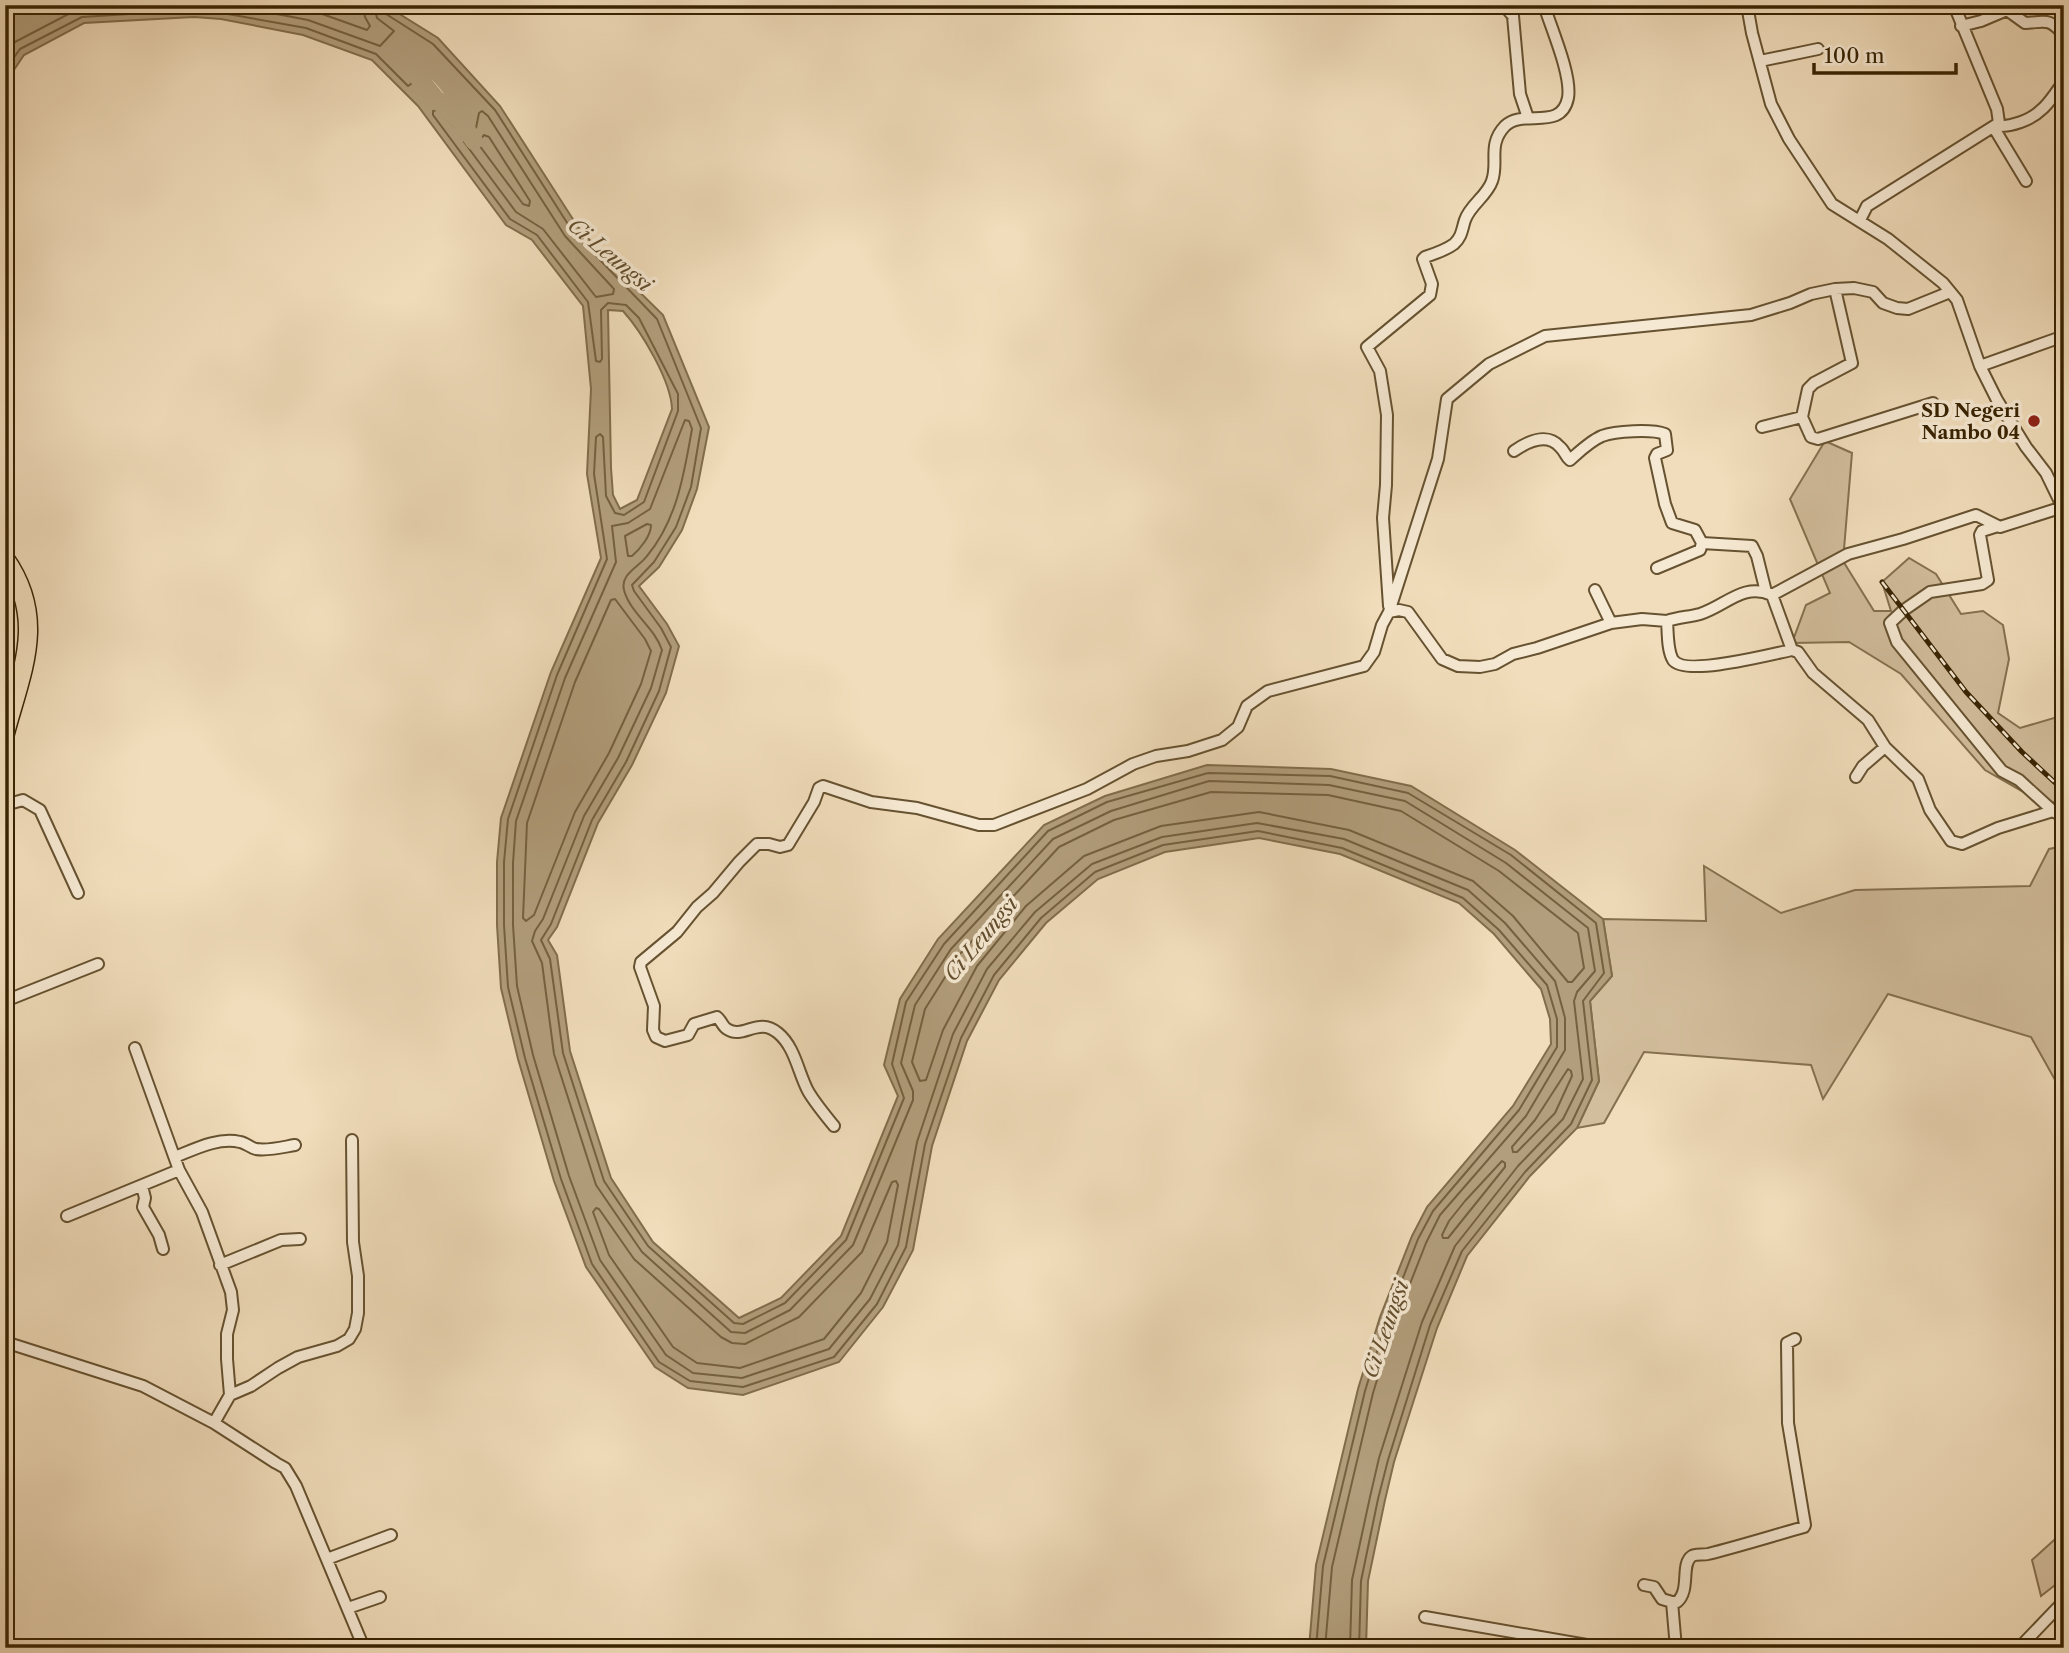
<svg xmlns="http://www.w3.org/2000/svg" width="2069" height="1653" font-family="'Libre Caslon Text',serif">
<rect width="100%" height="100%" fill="#f1ddbb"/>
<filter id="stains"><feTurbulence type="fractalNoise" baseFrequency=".00286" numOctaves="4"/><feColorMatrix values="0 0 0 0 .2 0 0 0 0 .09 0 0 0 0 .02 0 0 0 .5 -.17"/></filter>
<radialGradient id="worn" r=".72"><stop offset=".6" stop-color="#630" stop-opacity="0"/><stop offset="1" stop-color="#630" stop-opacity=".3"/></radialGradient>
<path fill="#d2bd9c" stroke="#85704f" stroke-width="2" d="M 1825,441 L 1852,453 L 1843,561 L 1874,611 L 1891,611 L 1882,582 L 1909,558 L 1936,574 L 1961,614 L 1983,611 L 2003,625 L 2009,659 L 1998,713 L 2020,728 L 2064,715 L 2064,795 L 2048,806 L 1985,770 L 1901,674 L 1849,642 L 1792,643 L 1806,605 L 1830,593 L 1790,499 Z
M 2064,846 L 2064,1096 L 2031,1037 L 1888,994 L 1823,1099 L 1811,1065 L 1644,1052 L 1604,1123 L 1577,1128 L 1599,1081 L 1590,1001 L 1612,976 L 1603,919 L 1706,921 L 1704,866 L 1781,913 L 1855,890 L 2030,886 L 2049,849 Z
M 2064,1531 L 2064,1578 L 2041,1596 L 2032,1560 Z"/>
<path fill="#b29e7c" stroke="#816d4b" stroke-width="2" fill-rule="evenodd" d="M 7,5 L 57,5 L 45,12 L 61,5 L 385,5 L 438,38 L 500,106 L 578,227 L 613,266 L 663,315 L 709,427 L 697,489 L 682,530 L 659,567 L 639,586 L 667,624 L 679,646 L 666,693 L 632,765 L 598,823 L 557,927 L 548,940 L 557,955 L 570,1051 L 611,1178 L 653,1242 L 739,1318 L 781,1298 L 841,1236 L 898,1096 L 884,1065 L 900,999 L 938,939 L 1044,825 L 1105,796 L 1207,765 L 1331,769 L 1411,786 L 1515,850 L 1603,919 L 1612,976 L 1590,1001 L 1599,1081 L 1577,1128 L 1530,1176 L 1467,1256 L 1437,1328 L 1394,1462 L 1385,1500 L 1368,1581 L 1366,1648 L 1309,1648 L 1316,1565 L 1358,1389 L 1380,1317 L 1412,1236 L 1427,1207 L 1513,1106 L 1551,1044 L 1550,1019 L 1541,989 L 1494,934 L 1459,903 L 1340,854 L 1259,838 L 1165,852 L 1098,879 L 1046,923 L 999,980 L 967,1041 L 932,1146 L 913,1250 L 883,1307 L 839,1362 L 743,1395 L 688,1388 L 655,1367 L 586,1267 L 554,1181 L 518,1059 L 501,988 L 497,925 L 497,862 L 501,818 L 551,672 L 601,558 L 587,474 L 591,389 L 583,306 L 532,240 L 506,225 L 418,106 L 372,60 L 303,35 L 221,19 L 194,17 L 84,23 L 24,55 L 5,83 ZM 395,49 C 422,52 466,93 462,123 L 435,98 ZM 608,310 L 623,311 C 642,332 671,381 672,409 L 637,500 L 620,509 L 613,495 L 611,468 Z"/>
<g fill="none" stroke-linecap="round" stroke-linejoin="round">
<path stroke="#75603f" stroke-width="2" d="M 230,5 L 308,20 L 380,46 L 394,31 L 377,18 L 374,5
M 286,5 L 311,10 L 367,30 L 370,26 L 365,17 L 363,5
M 383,5 L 386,14 L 433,44 L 495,110 L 573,232 L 657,319 L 701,428 L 691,487 L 676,527 L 654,562 L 632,585 L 634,591 L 661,628 L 671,647 L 659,691 L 626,762 L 592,820 L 551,924 L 541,940 L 550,959 L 563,1053 L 604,1181 L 648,1246 L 734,1323 L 743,1324 L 785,1303 L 846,1240 L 904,1098 L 892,1064 L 906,1002 L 944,944 L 1048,831 L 1107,802 L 1208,773 L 1330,776 L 1408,793 L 1511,855 L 1596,923 L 1604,973 L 1583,1001 L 1592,1080 L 1571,1124 L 1525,1172 L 1462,1251 L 1430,1325 L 1388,1460 L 1378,1499 L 1361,1581 L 1359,1648
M 5,54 L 15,42 L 78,9 L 124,5
M 5,70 L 20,49 L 82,17 L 194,10 L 222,13 L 306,28 L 376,54 L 408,86 L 411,84 L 412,81 L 392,56 L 390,50 L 397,42 C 426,44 477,94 468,125 L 461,129 L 455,127 L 437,110 L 433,111 L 433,115 L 510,219 L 537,235 L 588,302 L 596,361 L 600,362 L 602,359 L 601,310 L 608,303 L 626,305 L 639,318 L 678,394 L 678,411 L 644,502 L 624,515 L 615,513 L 606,496 L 603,437 L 600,434 L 596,437 L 594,474 L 607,559 L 557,675 L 508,819 L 504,862 L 504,925 L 508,987 L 525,1058 L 561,1179 L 592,1264 L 659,1362 L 690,1381 L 743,1387 L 834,1357 L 877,1304 L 906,1247 L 925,1144 L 961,1038 L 994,975 L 1041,918 L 1095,872 L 1163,845 L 1258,831 L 1342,848 L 1463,898 L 1499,930 L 1547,985 L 1557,1019 L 1557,1047 L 1519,1110 L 1433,1211 L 1418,1239 L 1387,1319 L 1365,1391 L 1323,1566 L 1316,1648
M 482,111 L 488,116 L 565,236 L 614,289 L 613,294 L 596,297 L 543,229 L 516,212 L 464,142 L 464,138 L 476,128 L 479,113 Z
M 484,135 L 489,137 L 530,201 L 529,206 L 523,204 L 479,145 L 479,141 Z
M 647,524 L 651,525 C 651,536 640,549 632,556 L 628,556 L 625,536 Z
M 615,599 L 645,639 L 651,651 L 641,684 L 609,753 L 575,812 L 534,915 L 526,921 L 523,918 L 527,823 L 575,682 L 611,600 Z
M 1211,792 L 1328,795 L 1401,811 L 1499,871 L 1578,933 L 1584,968 L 1572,982 L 1568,982 L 1513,916 L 1473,881 L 1349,830 L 1259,812 L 1161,826 L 1084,856 L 1026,906 L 977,966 L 943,1030 L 926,1080 L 920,1081 L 912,1062 L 925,1009 L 959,955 L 1059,847 L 1114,820 Z
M 1568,1069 L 1571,1071 L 1572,1076 L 1555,1113 L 1517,1152 L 1513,1152 L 1512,1147 L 1535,1120 Z
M 1502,1161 L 1505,1163 L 1505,1167 L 1448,1238 L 1443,1238 L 1442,1235 L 1449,1221 L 1465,1201 Z
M 896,1181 L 898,1185 L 887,1242 L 861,1293 L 824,1339 L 740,1368 L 697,1363 L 673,1347 L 609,1255 L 593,1212 L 596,1208 L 599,1209 L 634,1259 L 721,1337 L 732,1343 L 745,1344 L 799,1317 L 862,1252 L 892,1182 Z
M 1325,1648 L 1332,1567 L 1373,1393 L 1395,1322 L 1426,1243 L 1440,1215 L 1526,1116 L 1565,1050 L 1565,1018 L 1555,981 L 1505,923 L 1468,890 L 1344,839 L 1257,823 L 1162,837 L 1092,864 L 1035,912 L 987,969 L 953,1034 L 917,1142 L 898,1245 L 870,1299 L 829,1349 L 742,1378 L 693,1373 L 666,1355 L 600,1260 L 569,1176 L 533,1055 L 517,986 L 513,925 L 513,863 L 516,821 L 565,678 L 616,562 L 612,526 L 628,523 L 650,509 L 685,420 L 689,421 L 692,429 C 684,474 677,520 647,556 C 639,567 620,574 624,590 C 630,613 655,628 662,650 L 651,688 L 618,758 L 584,816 L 543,919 L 535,931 L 532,941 L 542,963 L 554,1054 L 596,1185 L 642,1252 L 731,1332 L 745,1333 L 790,1310 L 853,1245 L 913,1100 L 913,1091 L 901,1063 L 915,1005 L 951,949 L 1053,839 L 1111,811 L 1209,781 L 1329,785 L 1405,801 L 1506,863 L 1588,928 L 1595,971 L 1577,992 L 1574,1001 L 1583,1079 L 1563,1119 L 1518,1166 L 1455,1246 L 1422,1322 L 1379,1458 L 1370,1497 L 1352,1580 L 1350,1648"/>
<path stroke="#b29e7c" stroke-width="18" d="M 5,36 L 15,25 L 57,5
M 394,48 L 435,98 L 462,123 L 474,141
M 395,48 C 424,54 466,92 462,123"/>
<defs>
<path id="street" d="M 1499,5 L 1507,9 L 1513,16 L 1520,94 L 1528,118
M 1747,5 L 1752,33 L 1771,104 L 1789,139 L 1832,204 L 1888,239 L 1943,283 L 1957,300 L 1980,366 L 1997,400 L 2026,447 L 2046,473 L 2064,510
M 1961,26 L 1981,21 L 2007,10 L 2025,23 C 2046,22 2048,17 2064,35
M 1760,61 L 1818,49
M 1997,126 C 2011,127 2031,120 2041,110 C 2050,103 2056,91 2064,82
M 1994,128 L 2026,181
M 1860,220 L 1867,206 L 1999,123 L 1997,109 L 1954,5
M 1980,366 L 2064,336
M 1802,417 L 1811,437 L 1818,439 L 1933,403
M 1762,427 L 1802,417 L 1808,389 L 1814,383 L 1852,363 L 1835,289
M 1514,451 C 1527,442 1547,432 1560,447 C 1565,451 1565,456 1570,460 C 1579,452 1590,441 1602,436 C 1615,431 1652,429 1665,434 L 1667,450 L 1657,454 L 1655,458 L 1665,504 L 1672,523 L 1695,530 L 1702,543 L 1752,546 L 1757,556 L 1766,592
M 1998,526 L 1982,531 L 1980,535 L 1988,580 L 1982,584 L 1930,592 L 1904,610 L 1890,623 L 1897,642 L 2002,771 L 2019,780 L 2053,811
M 1657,568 L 1700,550 L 1702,543
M 1595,590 L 1611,623
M 1772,595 L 1792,650
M 1389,606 L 1383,518 L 1386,485 L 1387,415 L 1380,371 L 1367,347 L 1430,295 L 1432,284 L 1423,259 L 1425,257 C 1434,254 1446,250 1454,244 C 1462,237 1462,229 1465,220 C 1470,205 1487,196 1492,181 C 1499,162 1487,145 1505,126 C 1523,108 1561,132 1568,98 C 1572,75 1551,28 1544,5
M 1389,612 L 1438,459 L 1447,399 L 1489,364 L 1545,336 L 1751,315 L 1790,303 L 1811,294 L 1835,289 L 1854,288 L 1873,292 L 1883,303 L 1897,308 L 1908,309 L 1950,292
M 1667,621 C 1678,617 1689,617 1700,614 C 1726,606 1743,582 1772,595 L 1848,554 L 1903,539 L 1976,515 L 2000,527 L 2063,507
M 1856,777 L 1863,766 L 1885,747
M 5,805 L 23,800 L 40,810 L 78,893
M 5,1001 L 98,964
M 135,1048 L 179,1170 L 202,1212 L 231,1292 L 233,1310 L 227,1334 L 227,1359 L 230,1395
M 834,1126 C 825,1115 815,1103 808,1091 C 798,1072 795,1047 778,1033 C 758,1016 743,1040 727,1029 C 723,1027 721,1020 717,1017 L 694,1024 L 688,1035 L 665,1041 L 656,1037 L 653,1030 L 654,1006 L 640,967 L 641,962 L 677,932 L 697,907 L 713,893 L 739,862 L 757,844 L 769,844 L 780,847 L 788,845 L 814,802 L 819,788 L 823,786 L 871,802 L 917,808 L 979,825 L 994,825 L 1087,789 L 1133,764 L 1156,756 L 1188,751 L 1222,740 L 1238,727 L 1247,706 L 1268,691 L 1364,666 L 1374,652 L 1382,625 L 1389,612 L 1399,610 L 1408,612 L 1442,659 L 1458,666 L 1480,667 L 1495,664 L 1513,654 L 1537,648 L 1611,623 L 1642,619 L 1667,621 C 1668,632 1667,650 1673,660 C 1685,677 1772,654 1792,650 L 1798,652 L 1813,673 L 1868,720 L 1885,747 L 1918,779 L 1930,810 L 1951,841 L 1962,844 L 1998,828 L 2053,811 L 2064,817
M 175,1157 C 195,1149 218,1137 240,1142 C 246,1143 251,1148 256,1149 C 269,1151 283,1147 295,1145
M 142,1186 L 145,1198 L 143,1207 L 159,1235 L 163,1249
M 67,1216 L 179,1170
M 220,1265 L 281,1240 L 300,1239
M 5,1342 L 143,1386 L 214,1423 L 276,1463 L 285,1468 L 296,1486 L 364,1648
M 214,1423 L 230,1395 L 251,1386 L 278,1368 L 298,1357 L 337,1346 L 349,1339 L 355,1329 L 358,1313 L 358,1276 L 353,1242 L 352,1140
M 327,1559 L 391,1535
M 1644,1585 L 1654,1587 L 1662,1599 L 1672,1602 L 1676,1648
M 1672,1602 L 1677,1602 C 1691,1590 1680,1564 1692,1556 C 1695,1554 1703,1555 1708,1554 C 1740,1546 1772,1536 1804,1527 L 1805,1525 L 1788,1423 L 1787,1343 L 1795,1339
M 348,1608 L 380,1597
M 1425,1617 L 1604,1648
M 2019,1648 L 2064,1601"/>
<path id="primary" d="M 5,559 C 47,619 22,670 5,733"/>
</defs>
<use href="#street" stroke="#665230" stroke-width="14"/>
<use href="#primary" stroke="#382302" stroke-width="21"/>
<use href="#street" stroke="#f6e9d3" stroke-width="10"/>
<use href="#primary" stroke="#f1ddbb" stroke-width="18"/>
<defs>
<path id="rail" d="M 1882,582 L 1966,692 L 2022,752 L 2064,791"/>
</defs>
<use href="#rail" stroke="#382302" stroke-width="5"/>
<use href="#rail" stroke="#f6e9d3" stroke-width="2.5" stroke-dasharray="8" stroke-linecap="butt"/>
</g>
<circle fill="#8f2418" stroke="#f6e9d3" stroke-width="2.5" cx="2034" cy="421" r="7"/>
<g text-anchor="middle" stroke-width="7" stroke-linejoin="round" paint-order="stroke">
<g font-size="19" font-weight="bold" fill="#382302" stroke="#f6e9d3" text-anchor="end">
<text x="2020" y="417">SD Negeri<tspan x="2020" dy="22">Nambo 04</tspan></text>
</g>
<g font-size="21" font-style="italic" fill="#634e2d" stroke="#f6e9d3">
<text transform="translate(610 255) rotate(40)" y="7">Ci Leungsi</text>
<text transform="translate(981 939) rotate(-50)" y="7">Ci Leungsi</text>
<text transform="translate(1386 1329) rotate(-71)" y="7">Ci Leungsi</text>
</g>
</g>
<rect width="2069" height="1653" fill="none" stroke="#f1ddbb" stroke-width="28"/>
<rect x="7" y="7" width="2055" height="1639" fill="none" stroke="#382302" stroke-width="3.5"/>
<rect x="14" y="14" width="2041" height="1625" fill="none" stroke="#382302" stroke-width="2"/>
<path d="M1814 63v10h142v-10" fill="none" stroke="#382302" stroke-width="3.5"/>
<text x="1824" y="63" font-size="21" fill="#382302" stroke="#f6e9d3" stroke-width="5" paint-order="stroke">100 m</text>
<rect width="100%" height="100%" filter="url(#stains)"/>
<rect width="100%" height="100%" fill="url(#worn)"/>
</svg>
